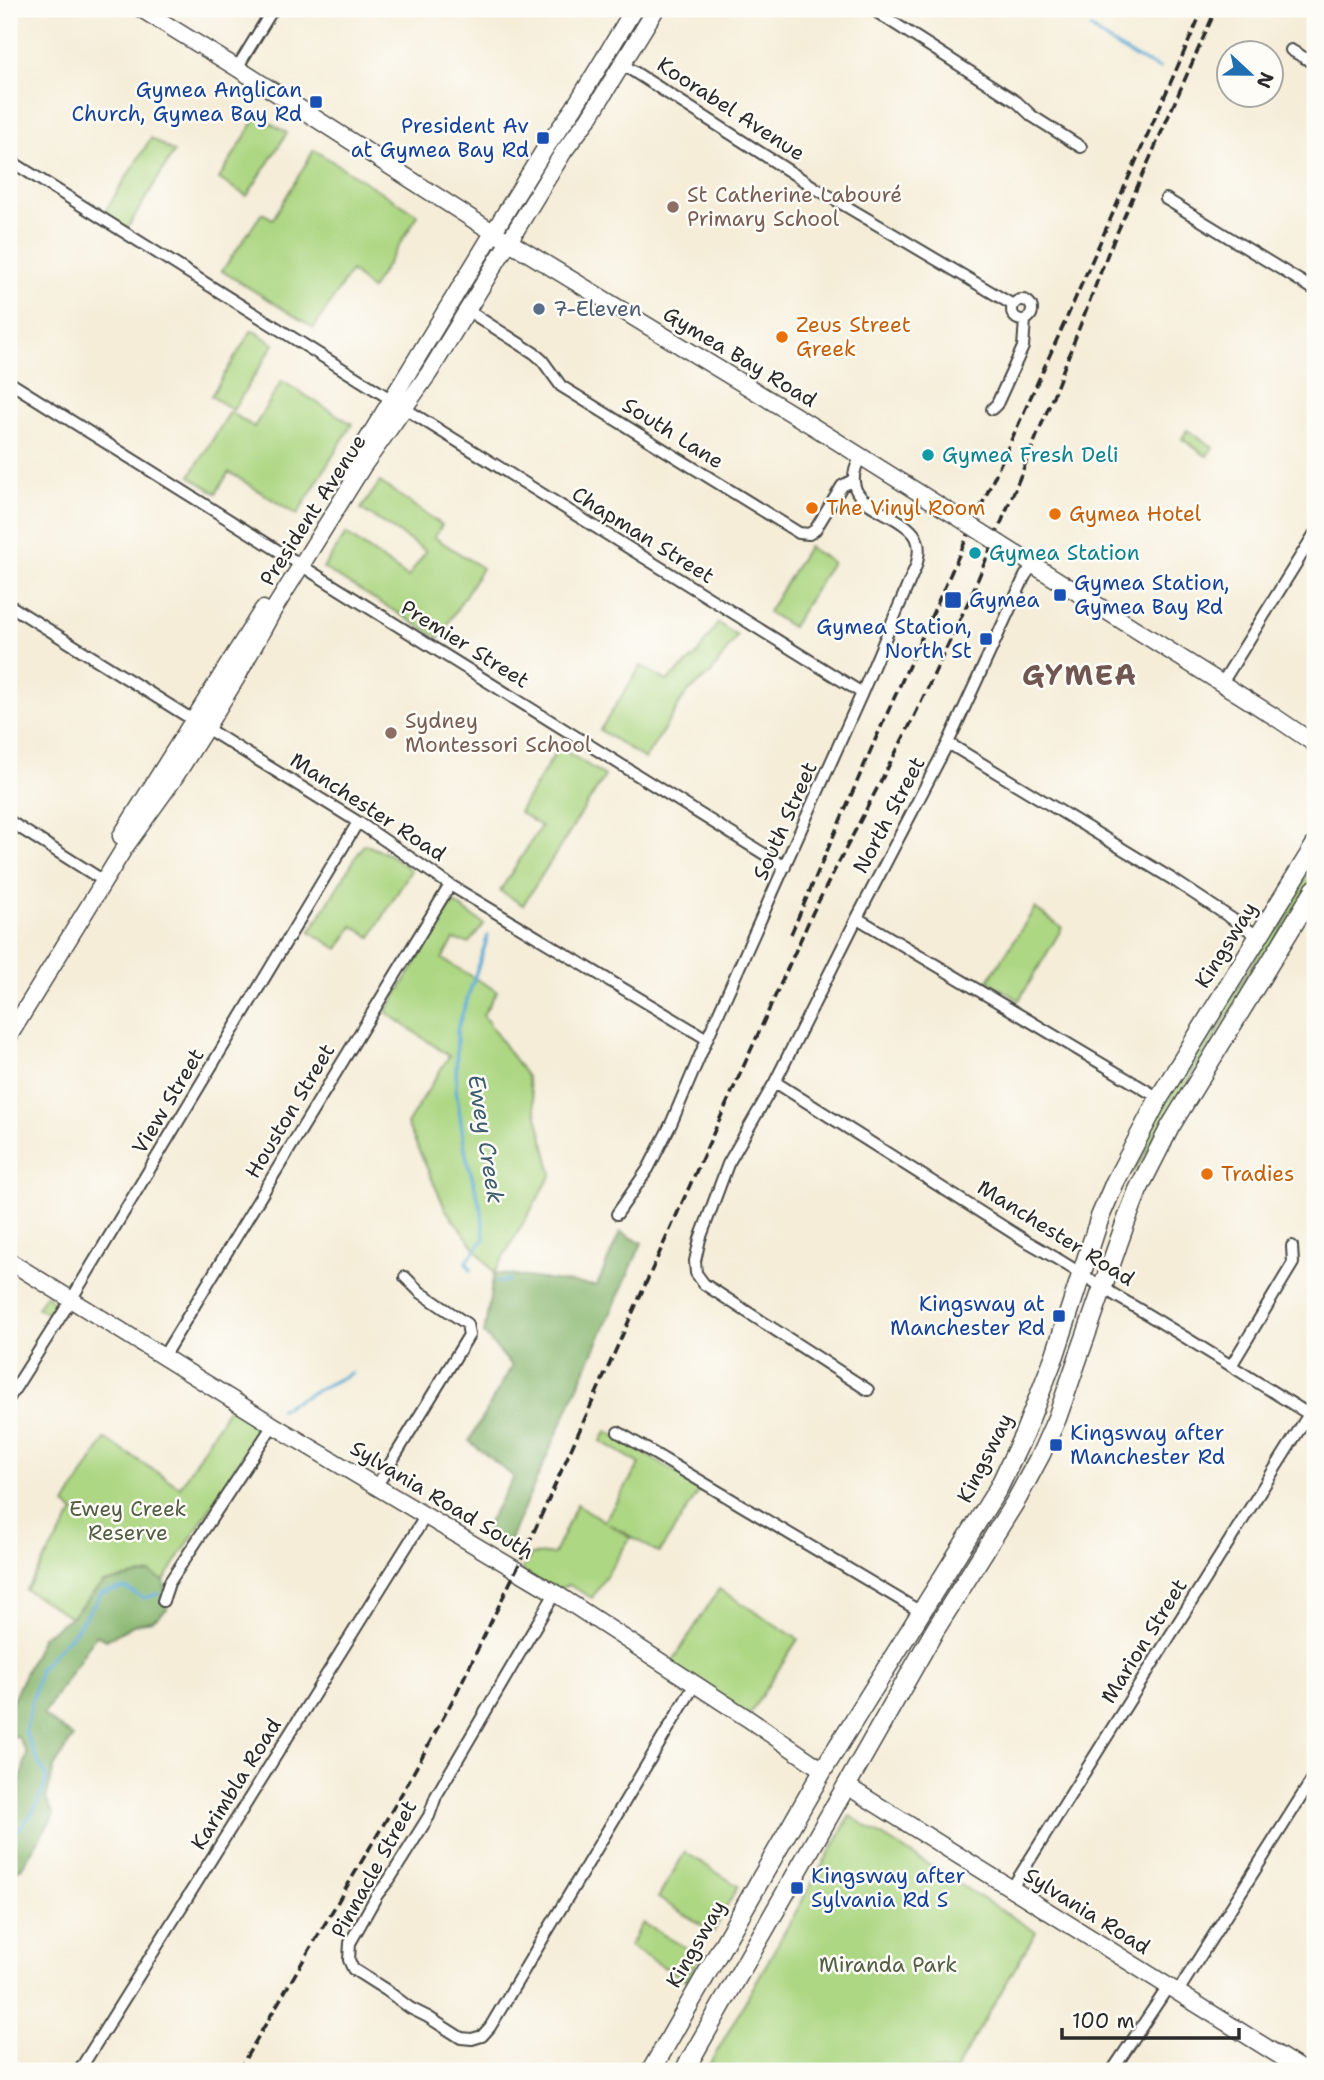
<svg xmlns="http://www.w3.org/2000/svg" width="1324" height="2080" font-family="'Shantell Sans',sans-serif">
<rect width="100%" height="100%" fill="#fdfcf7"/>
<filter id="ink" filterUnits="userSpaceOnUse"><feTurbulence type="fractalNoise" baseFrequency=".0143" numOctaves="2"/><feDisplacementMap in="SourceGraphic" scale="14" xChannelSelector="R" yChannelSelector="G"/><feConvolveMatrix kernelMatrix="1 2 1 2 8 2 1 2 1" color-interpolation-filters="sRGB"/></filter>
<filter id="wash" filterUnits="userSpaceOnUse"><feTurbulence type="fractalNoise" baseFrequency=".00686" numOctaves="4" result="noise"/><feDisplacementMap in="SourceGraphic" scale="28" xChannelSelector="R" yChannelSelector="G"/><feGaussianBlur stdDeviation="1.57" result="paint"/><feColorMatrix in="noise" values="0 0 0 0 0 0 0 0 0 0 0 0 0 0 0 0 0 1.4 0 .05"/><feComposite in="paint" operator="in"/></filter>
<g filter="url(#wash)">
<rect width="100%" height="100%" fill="#f5edd8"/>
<path fill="#add783" stroke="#6c8157" stroke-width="2" d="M 258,115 L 287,133 L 247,196 L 219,179 Z
M 151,138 L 174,152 L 125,232 L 101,218 Z
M 314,150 L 418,215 L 371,290 L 351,271 L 314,328 L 222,271 L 262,213 L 273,219 Z
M 252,330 L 274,344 L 233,410 L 211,396 Z
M 282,381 L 352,424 L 297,515 L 229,472 L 216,493 L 190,476 L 230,412 L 254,427 Z
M 1187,430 L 1213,447 L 1207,456 L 1182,439 Z
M 380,482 L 442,525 L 434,537 L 482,568 L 439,638 L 323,568 L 346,534 L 408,577 L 426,551 L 361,509 Z
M 808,547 L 832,562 L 792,627 L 768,612 Z
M 718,623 L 737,636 L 712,672 L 686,694 L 645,759 L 600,730 L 641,666 L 667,681 L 696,656 Z
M 559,747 L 605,776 L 523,905 L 500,891 L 541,826 L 519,812 Z
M 364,844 L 390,855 L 411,870 L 371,937 L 353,926 L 338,949 L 310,932 Z
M 1315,863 L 1315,876 L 1178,1096 L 1143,1158 L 1133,1172 L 1130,1171 L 1161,1111 Z
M 453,902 L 484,924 L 469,943 L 454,940 L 442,959 L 497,991 L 483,1015 L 527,1077 L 552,1174 L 494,1273 L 446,1210 L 407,1124 L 449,1056 L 386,1012 Z
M 1035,908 L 1062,928 L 1019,1000 L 988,981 Z
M 46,1294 L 54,1304 L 51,1315 L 37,1308 Z
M 229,1407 C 241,1415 257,1420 255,1436 L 164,1581 L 150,1573 L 103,1583 L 71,1617 L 26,1590 L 74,1512 L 65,1505 L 105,1439 L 180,1487 Z
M 607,1431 L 701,1488 L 659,1553 L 608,1523 L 630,1538 L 592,1598 L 569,1585 L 555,1590 L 521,1571 L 531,1555 L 554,1554 L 577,1504 L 604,1521 L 640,1464 L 601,1441 Z
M 719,1589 L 798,1639 L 747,1718 L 669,1667 Z
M 850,1816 L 1036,1932 L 955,2071 L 706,2071 Z
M 685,1852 L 738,1886 L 713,1932 L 658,1898 Z
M 643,1923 L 700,1956 L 686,1980 L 629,1946 Z"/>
<path fill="#8ab871" stroke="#5a724e" stroke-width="2" d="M 620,1232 L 642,1243 L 506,1548 L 485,1528 L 514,1477 L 469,1441 L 512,1366 L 484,1334 L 494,1273 L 597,1286 Z
M 150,1573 L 164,1581 L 167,1609 L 152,1621 L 135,1624 L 106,1640 L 96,1635 L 43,1715 L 73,1737 L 54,1767 L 46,1799 L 54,1815 L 21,1868 L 9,1876 L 9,1821 L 11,1820 L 27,1753 L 18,1737 L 9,1735 L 9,1708 L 42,1637 L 71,1617 L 103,1583 Z"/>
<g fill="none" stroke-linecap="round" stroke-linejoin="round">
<path stroke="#5caad5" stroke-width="3.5" d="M 1091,28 C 1112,46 1133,57 1159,68
M 471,1270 L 466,1262 L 484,1239 L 482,1212 L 466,1155 L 456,1090 L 457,1030 L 488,936
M 497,1282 L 510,1280
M 280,1409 L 351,1373
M 9,1837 C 29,1823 41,1800 47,1777 L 36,1758 L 25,1731 L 40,1668 L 76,1630 L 102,1593 L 125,1588 L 143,1598 L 159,1594"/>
</g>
</g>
<g filter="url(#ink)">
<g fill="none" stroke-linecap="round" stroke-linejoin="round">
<defs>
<path id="street" d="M 872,9 L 1017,102 L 1032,116 L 1081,147
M 1291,50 L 1315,64
M 622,64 L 817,189 L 1013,305
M 237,68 L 273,9
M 9,160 L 392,400
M 1166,199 L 1315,290
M1012 310a10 10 0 1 1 20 0a10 10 0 1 1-20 0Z
M 467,310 L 534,353 L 542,360 L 561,386 L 799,533 L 809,534 L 815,530 L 842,486 L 853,480
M 9,382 L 293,560
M 404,408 L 862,693
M 992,409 L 997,404 L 1023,347 L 1025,320
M 302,566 L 785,867
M 9,605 L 193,720
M 1222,683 L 1315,533
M 206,728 L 358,822 L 450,885 L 707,1039
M 948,743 L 1172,879 L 1258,936
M 9,821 L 96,876
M 857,918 L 1159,1098
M 775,1082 L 1026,1241 C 1058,1258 1087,1278 1118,1297 C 1185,1336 1250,1378 1315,1418
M 617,1214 L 648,1169 L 671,1124 L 707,1039 L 862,693 L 916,566 C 919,555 921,544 914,534 C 893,507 833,507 861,456
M 163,1357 L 450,885
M 1231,1366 L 1293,1263 L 1292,1246
M 868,1390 L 704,1284 L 696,1273 L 695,1261 L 700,1239 L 728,1164 L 775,1082 L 857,918 L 948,743 L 1025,576 L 1033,565
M 9,1398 L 71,1300 L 358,822
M 618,1432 L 921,1612
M 376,1487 L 469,1335 L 467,1324 L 420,1292 L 405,1277
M 555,1593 L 436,1796 L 429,1816 L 389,1880 L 377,1895 L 350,1943 L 349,1960 L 353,1969 L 386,1990 L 410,2008 L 428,2017 L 461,2038 L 472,2039 L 482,2036 L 490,2027 L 695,1684
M 163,1601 L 169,1583 L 273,1425
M 1012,1888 L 1309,1414
M 1177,1993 L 1315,1775
M 79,2071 L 425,1517
M 1112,2071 L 1168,1987"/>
<path id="secondary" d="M 141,9 L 237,68 L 480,224 L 814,427 L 964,521
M 347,473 L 507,210 L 546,147 L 574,108 L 634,9
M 1000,544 L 1275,717 L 1315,744
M 121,836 L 263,609
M 9,1036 L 125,847 L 173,780 L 206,728 L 237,677 L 274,609 L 363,466 L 429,373 L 564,151 L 589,118 L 656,9
M 9,1261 L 273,1425 L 555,1593 L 747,1718 L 823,1770
M 847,1786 L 1304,2071"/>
<path id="primary" d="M 651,2071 L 823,1770 L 999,1487 L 1024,1434 L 1055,1355 L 1100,1217 L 1115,1182 L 1159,1098 L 1315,845
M 684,2071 L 935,1630 L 1017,1499 L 1041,1454 L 1057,1418 L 1125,1224 L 1138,1190 L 1170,1127 L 1315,889"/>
</defs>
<use href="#street" stroke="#494845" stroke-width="14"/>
<use href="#secondary" stroke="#494845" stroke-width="19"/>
<use href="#primary" stroke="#494845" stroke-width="21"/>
<use href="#street" stroke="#fff" stroke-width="10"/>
<use href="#secondary" stroke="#fff" stroke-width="16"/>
<use href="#primary" stroke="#fff" stroke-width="18"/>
<path stroke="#2b2b2b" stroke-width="3.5" stroke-dasharray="10 5" stroke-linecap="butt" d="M 791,934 L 876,738 L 1068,315 L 1203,9
M 238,2071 L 405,1788 L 456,1694 L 523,1556 L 813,912 L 912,721 L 971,596 L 1050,404 L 1108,253 L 1216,9"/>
<defs>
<path id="secondary-bridge" d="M 964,521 L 1000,544"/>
</defs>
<use href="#secondary-bridge" stroke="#494845" stroke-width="19" stroke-linecap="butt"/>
<use href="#secondary-bridge" stroke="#fff" stroke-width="16"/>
</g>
</g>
<g fill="#1a4fb4" stroke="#fdfcf7" stroke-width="2.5">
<rect x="309" y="95" width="14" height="14" rx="3.5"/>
<rect x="536" y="131" width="14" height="14" rx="3.5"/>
<rect x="1053" y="588" width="14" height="14" rx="3.5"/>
<rect x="944" y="591" width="18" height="18" rx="3.5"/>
<rect x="979" y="632" width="14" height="14" rx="3.5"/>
<rect x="1052" y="1309" width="14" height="14" rx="3.5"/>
<rect x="1049" y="1438" width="14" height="14" rx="3.5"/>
<rect x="790" y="1881" width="14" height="14" rx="3.5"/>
</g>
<g fill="#8d6e63" stroke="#fdfcf7" stroke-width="2.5">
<circle cx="673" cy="207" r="7"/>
<circle cx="391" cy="733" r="7"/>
</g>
<circle fill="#5c6f8a" stroke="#fdfcf7" stroke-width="2.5" cx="539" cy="309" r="7"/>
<g fill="#e8710a" stroke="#fdfcf7" stroke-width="2.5">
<circle cx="782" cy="337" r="7"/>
<circle cx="812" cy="508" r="7"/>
<circle cx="1055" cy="514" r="7"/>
<circle cx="1207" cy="1174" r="7"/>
</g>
<g fill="#0f9aa8" stroke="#fdfcf7" stroke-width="2.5">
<circle cx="928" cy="455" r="7"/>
<circle cx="975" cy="553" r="7"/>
</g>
<g text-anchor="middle" stroke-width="5" stroke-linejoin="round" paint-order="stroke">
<g font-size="21" fill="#164399" stroke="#fdfcf7" text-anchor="end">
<text x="302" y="97">Gymea Anglican<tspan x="302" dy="24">Church, Gymea Bay Rd</tspan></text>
<text x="529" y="133">President Av<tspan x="529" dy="24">at Gymea Bay Rd</tspan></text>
<text x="1074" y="590" text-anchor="start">Gymea Station,<tspan x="1074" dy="24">Gymea Bay Rd</tspan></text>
<text x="969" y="607" text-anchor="start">Gymea</text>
<text x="972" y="634">Gymea Station,<tspan x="972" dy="24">North St</tspan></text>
<text x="1045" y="1311">Kingsway at<tspan x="1045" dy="24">Manchester Rd</tspan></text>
<text x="1070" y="1440" text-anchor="start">Kingsway after<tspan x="1070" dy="24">Manchester Rd</tspan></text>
<text x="811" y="1883" text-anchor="start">Kingsway after<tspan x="811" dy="24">Sylvania Rd S</tspan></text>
</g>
<g font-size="21" fill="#2b2b2b" stroke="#fdfcf7">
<text transform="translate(731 109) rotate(33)" y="7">Koorabel Avenue</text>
<text transform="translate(740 357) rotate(31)" y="7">Gymea Bay Road</text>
<text transform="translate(673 433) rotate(32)" y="7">South Lane</text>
<text transform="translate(313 510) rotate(-57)" y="7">President Avenue</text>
<text transform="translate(643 535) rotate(32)" y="7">Chapman Street</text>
<text transform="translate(465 644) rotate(32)" y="7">Premier Street</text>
<text transform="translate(368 807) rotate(33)" y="7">Manchester Road</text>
<text transform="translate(889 815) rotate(-62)" y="7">North Street</text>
<text transform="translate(785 821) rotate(-66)" y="7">South Street</text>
<text transform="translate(1226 945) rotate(-58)" y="7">Kingsway</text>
<text transform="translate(168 1101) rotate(-59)" y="7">View Street</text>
<text transform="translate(290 1111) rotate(-59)" y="7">Houston Street</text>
<text transform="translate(1056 1233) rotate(32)" y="7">Manchester Road</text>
<text transform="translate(985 1458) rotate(-63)" y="7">Kingsway</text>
<text transform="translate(442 1500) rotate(31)" y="7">Sylvania Road South</text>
<text transform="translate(1144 1641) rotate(-58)" y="7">Marion Street</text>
<text transform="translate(236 1784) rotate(-58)" y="7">Karimbla Road</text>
<text transform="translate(374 1869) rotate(-61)" y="7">Pinnacle Street</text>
<text transform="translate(1087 1911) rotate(32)" y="7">Sylvania Road</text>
<text transform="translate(696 1944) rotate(-60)" y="7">Kingsway</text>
</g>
<g font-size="21" fill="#785e54" stroke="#fdfcf7" text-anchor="start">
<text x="687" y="202">St Catherine Labouré<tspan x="687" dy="24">Primary School</tspan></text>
<text x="405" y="728">Sydney<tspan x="405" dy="24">Montessori School</tspan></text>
</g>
<g font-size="21" fill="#4e5e75" stroke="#fdfcf7" text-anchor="start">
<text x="553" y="316">7-Eleven</text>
</g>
<g font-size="21" fill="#c56008" stroke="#fdfcf7" text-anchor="start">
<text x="796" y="332">Zeus Street<tspan x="796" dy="24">Greek</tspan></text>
<text x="826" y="515">The Vinyl Room</text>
<text x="1069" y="521">Gymea Hotel</text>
<text x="1221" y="1181">Tradies</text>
</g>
<g font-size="21" fill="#0d838f" stroke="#fdfcf7" text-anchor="start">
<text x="942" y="462">Gymea Fresh Deli</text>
<text x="989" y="560">Gymea Station</text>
</g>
<g font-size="21" fill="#525f45" stroke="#fdfcf7">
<text x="128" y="1516">Ewey Creek<tspan x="128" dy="24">Reserve</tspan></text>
<text x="888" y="1972">Miranda Park</text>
</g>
<g font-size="23" font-style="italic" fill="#3f5e6f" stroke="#fdfcf7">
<text transform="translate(486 1139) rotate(81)" y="8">Ewey Creek</text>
</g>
<g font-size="28" font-weight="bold" letter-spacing="2" fill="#715751" stroke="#fdfcf7">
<text x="1080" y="685">GYMEA</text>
</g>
</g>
<rect width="1324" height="2080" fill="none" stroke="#fdfcf7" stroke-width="35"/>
<g transform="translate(1250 74) rotate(112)"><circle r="33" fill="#fdfcf7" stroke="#a9a8a5" stroke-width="2"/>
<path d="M0-5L12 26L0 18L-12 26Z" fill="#1f6fb2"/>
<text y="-10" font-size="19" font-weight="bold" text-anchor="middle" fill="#2b2b2b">N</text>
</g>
<path d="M1062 2028v10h177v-10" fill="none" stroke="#2b2b2b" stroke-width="3.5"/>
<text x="1072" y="2028" font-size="21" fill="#2b2b2b" stroke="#fdfcf7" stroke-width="5" paint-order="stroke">100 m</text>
</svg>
